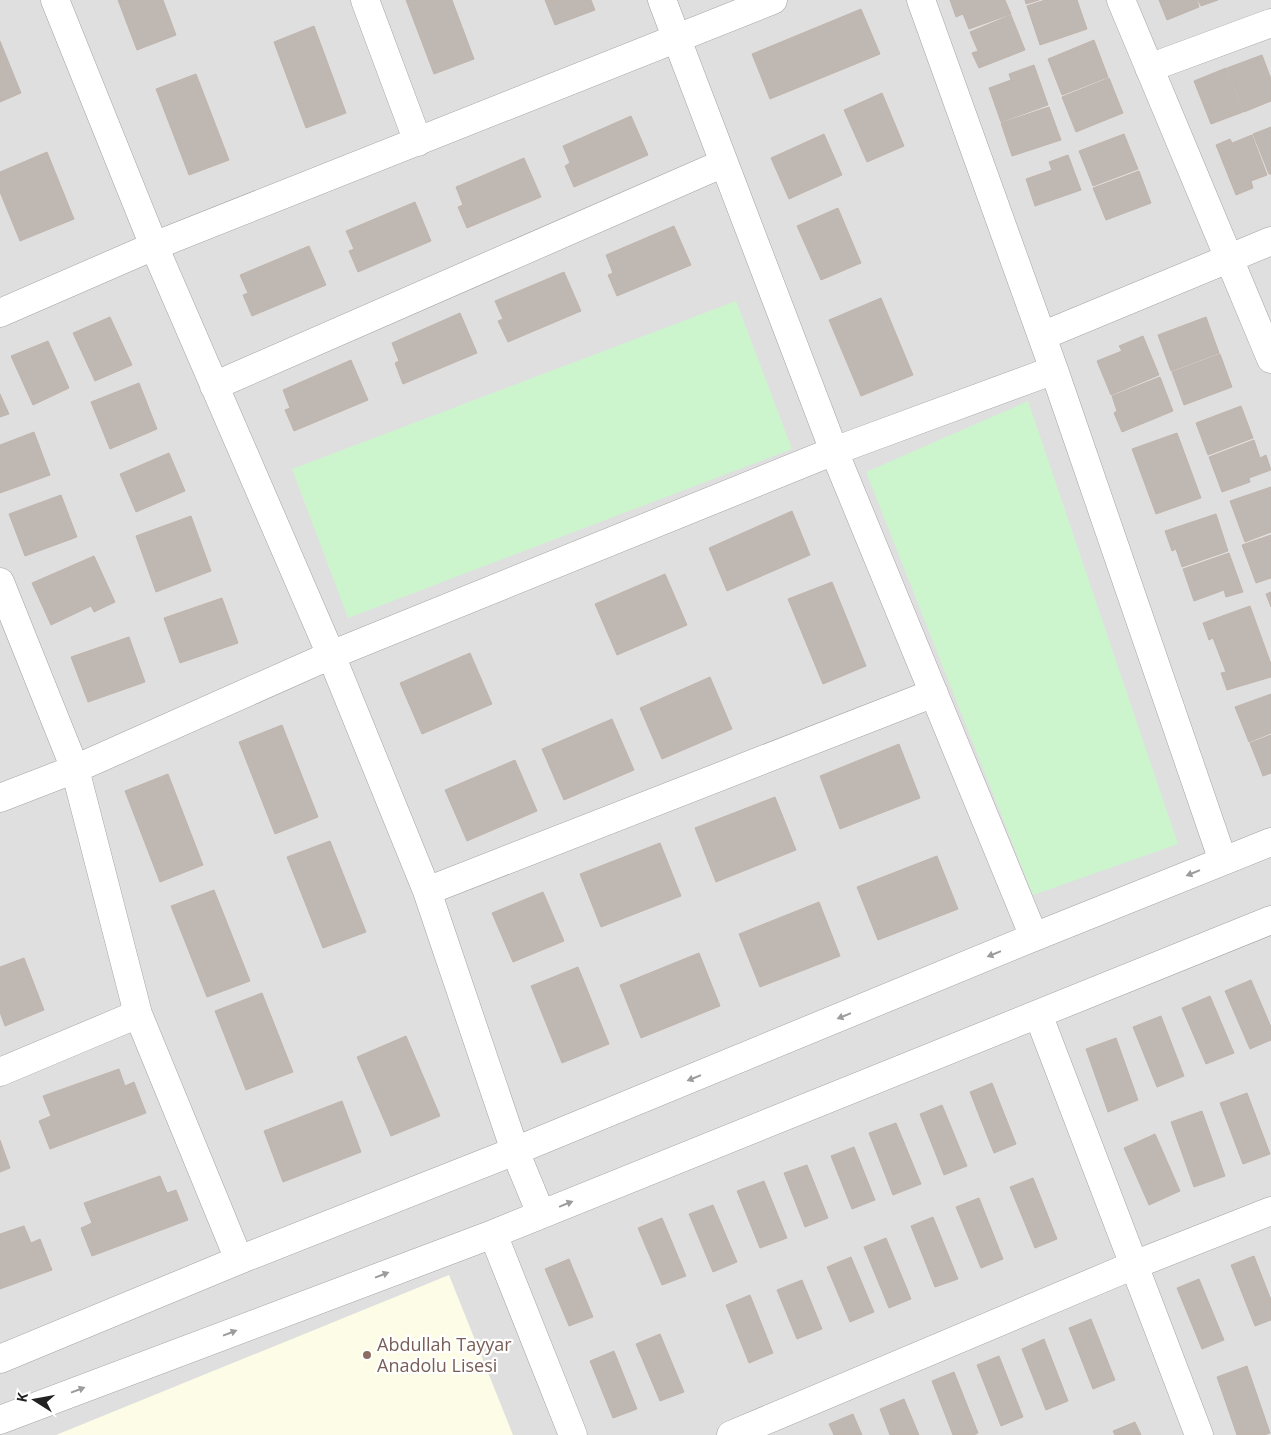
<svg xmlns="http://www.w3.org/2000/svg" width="1271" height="1435" font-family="'Open Sans',sans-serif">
<rect width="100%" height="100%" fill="#f1eee9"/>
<path fill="#dfdfdf" d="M 0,0 L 1271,0 L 1271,1435 L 0,1435 Z"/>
<path fill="#fcfce7" d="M 449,1275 L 513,1435 L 56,1435 Z"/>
<path fill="#ccf5ce" d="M 736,301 L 792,449 L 348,618 L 292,469 Z
M 1028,401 L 1178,844 L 1033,895 L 866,472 Z"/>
<path fill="#beb7b2" stroke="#c1b5ad" d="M 118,0 L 163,0 L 176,35 L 137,50 Z
M 406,0 L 452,0 L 474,59 L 434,74 Z
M 545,0 L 591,0 L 595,10 L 555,25 Z
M 950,0 L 1005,0 L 1011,14 L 969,29 L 963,14 L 956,17 Z
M 1025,0 L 1039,0 L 1026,4 Z
M 1045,0 L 1077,0 L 1087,29 L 1040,45 L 1027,6 Z
M 1159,0 L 1197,0 L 1199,7 L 1167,20 Z
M 1198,0 L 1218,0 L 1201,6 Z
M 861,9 L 880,54 L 770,99 L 752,54 Z
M 1011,15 L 1025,50 L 979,68 L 972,53 L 978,51 L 970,32 Z
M 314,26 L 346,113 L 306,128 L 274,42 Z
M 1094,40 L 1108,77 L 1062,95 L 1048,59 Z
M 0,41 L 21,93 L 0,102 Z
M 1262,55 L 1271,79 L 1271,101 L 1244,112 L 1227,68 Z
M 1034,65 L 1048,105 L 1001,122 L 989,88 L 1011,80 L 1009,74 Z
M 1226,68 L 1243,112 L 1211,124 L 1194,81 Z
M 196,74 L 229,160 L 189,175 L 156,89 Z
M 1109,78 L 1123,113 L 1076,132 L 1062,97 Z
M 882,93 L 904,146 L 867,162 L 844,110 Z
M 1049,107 L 1061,140 L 1012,156 L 1001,123 Z
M 631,116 L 648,155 L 574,187 L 565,166 L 570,163 L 563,146 Z
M 1271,127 L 1271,174 L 1269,174 L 1253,134 Z
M 824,134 L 842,175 L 789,199 L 771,158 Z
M 1124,134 L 1138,169 L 1093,186 L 1079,151 Z
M 1252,135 L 1267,175 L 1251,181 L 1253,188 L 1236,195 L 1216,145 L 1230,139 L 1232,143 Z
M 47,152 L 74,219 L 20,241 L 0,192 L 0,172 Z
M 1068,155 L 1081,190 L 1035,206 L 1026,179 L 1052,170 L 1049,162 Z
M 524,158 L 541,197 L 467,228 L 458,207 L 463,205 L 456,187 Z
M 1139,171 L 1151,203 L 1106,220 L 1093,188 Z
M 415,202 L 431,241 L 358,272 L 349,251 L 354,249 L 346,231 Z
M 838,208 L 861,263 L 821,280 L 797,226 Z
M 674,226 L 691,265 L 617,296 L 608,275 L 613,273 L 606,255 Z
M 309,246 L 326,285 L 252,316 L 243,295 L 248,293 L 240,275 Z
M 564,272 L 581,311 L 508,342 L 498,321 L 503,319 L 495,301 Z
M 881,298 L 913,375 L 861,396 L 829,320 Z
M 460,313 L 477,353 L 403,384 L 395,363 L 399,361 L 392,343 Z
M 110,317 L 132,365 L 95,381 L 73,333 Z
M 1206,317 L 1219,353 L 1171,371 L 1158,335 Z
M 1143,336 L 1159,375 L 1111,395 L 1097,361 L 1122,351 L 1119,346 Z
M 48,341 L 69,388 L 33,405 L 11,356 Z
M 1220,354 L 1232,387 L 1184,405 L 1172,372 Z
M 351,360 L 368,400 L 294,431 L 285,410 L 290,408 L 283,390 Z
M 1160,377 L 1173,411 L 1122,432 L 1114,413 L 1117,411 L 1112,396 Z
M 139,383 L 157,429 L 110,449 L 91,402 Z
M 0,394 L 9,414 L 0,417 Z
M 1241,406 L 1253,438 L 1208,455 L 1196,423 Z
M 34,432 L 50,475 L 0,493 L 0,445 Z
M 1177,433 L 1201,498 L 1156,514 L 1132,449 Z
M 1254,440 L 1260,458 L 1266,455 L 1271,470 L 1249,478 L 1250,482 L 1222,492 L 1209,457 Z
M 169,453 L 185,491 L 136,512 L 120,474 Z
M 1271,487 L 1271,532 L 1245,542 L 1230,501 Z
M 61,495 L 77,537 L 25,556 L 9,514 Z
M 792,511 L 810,555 L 727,591 L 709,548 Z
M 1216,514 L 1228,551 L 1182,567 L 1176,549 L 1172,551 L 1165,531 Z
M 191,516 L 211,571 L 156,592 L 136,536 Z
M 1271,535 L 1271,578 L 1256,583 L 1242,545 Z
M 1229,553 L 1243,592 L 1226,597 L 1224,590 L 1194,601 L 1183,569 Z
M 94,556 L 115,602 L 94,612 L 91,606 L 51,625 L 32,583 Z
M 665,574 L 687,625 L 617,655 L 595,604 Z
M 832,582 L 866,666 L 823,684 L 788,599 Z
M 1271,592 L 1271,607 L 1266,594 Z
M 222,598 L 238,643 L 180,663 L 164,618 Z
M 1250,606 L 1271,664 L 1271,677 L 1227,690 L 1221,673 L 1226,672 L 1213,638 L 1209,640 L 1203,623 Z
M 129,637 L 145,682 L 88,702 L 71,657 Z
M 470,653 L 492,704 L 422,734 L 400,683 Z
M 710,677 L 732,729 L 662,759 L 640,708 Z
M 1271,694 L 1271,733 L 1249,742 L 1235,707 Z
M 612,719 L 634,770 L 564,800 L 542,749 Z
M 282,725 L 318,817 L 275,834 L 239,742 Z
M 1271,735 L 1271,773 L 1263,776 L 1250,743 Z
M 899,744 L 920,798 L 840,829 L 820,776 Z
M 515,760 L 537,811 L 467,841 L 445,790 Z
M 168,774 L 203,865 L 160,882 L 125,791 Z
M 775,797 L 796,850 L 716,882 L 695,828 Z
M 330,841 L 366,932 L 323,948 L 287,857 Z
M 660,843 L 681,896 L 601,927 L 580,874 Z
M 937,856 L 958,909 L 878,940 L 857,887 Z
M 214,890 L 250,981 L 207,997 L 171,906 Z
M 543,892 L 564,941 L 513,962 L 492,913 Z
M 819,902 L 840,956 L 760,987 L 739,934 Z
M 699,953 L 720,1006 L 641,1038 L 620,985 Z
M 24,958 L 44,1010 L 5,1026 L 0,1012 L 0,967 Z
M 578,967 L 609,1044 L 562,1063 L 531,986 Z
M 1251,980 L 1271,1027 L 1271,1040 L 1250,1049 L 1225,991 Z
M 262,993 L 293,1072 L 246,1090 L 215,1011 Z
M 1210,996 L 1234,1053 L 1206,1064 L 1182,1008 Z
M 1161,1016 L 1184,1076 L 1157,1087 L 1133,1027 Z
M 406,1036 L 440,1116 L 391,1136 L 357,1057 Z
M 1116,1038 L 1138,1100 L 1108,1112 L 1086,1049 Z
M 119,1069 L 125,1086 L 134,1082 L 146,1113 L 50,1149 L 39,1121 L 51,1116 L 43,1096 Z
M 992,1083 L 1016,1144 L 994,1153 L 970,1092 Z
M 1247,1093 L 1270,1154 L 1243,1164 L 1220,1103 Z
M 342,1101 L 361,1152 L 283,1182 L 264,1131 Z
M 942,1105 L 967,1166 L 944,1175 L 920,1114 Z
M 1202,1111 L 1225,1176 L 1194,1187 L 1171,1122 Z
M 896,1123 L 921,1184 L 893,1195 L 869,1133 Z
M 1155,1134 L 1180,1191 L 1149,1205 L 1124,1148 Z
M 0,1140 L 10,1168 L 0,1172 Z
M 854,1147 L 875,1200 L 852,1209 L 831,1156 Z
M 807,1165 L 828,1218 L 805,1227 L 784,1173 Z
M 160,1176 L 167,1193 L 176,1190 L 188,1220 L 92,1256 L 81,1228 L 92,1223 L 84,1203 Z
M 1033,1178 L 1057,1239 L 1035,1248 L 1010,1187 Z
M 764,1181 L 787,1238 L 760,1248 L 737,1191 Z
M 979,1198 L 1003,1259 L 981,1268 L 956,1207 Z
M 713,1205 L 737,1262 L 713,1272 L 689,1214 Z
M 933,1217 L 958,1279 L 935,1287 L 911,1226 Z
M 662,1218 L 686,1276 L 662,1285 L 638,1228 Z
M 24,1226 L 31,1243 L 40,1239 L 52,1270 L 0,1289 L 0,1234 Z
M 886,1238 L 911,1299 L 889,1308 L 864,1247 Z
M 1254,1256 L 1271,1300 L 1271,1320 L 1255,1326 L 1231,1265 Z
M 851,1257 L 874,1312 L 850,1322 L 827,1267 Z
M 569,1259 L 593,1317 L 569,1326 L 545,1269 Z
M 1199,1279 L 1224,1340 L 1202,1349 L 1177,1288 Z
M 802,1280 L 822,1329 L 797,1339 L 777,1290 Z
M 750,1295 L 773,1353 L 749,1363 L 726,1305 Z
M 1091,1319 L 1115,1380 L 1093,1389 L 1069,1328 Z
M 660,1334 L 684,1392 L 660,1401 L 636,1344 Z
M 1044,1339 L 1068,1401 L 1046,1410 L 1022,1349 Z
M 614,1351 L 637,1409 L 613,1418 L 590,1361 Z
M 999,1356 L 1023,1417 L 1001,1426 L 977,1365 Z
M 1247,1366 L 1270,1433 L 1264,1435 L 1237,1435 L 1217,1377 Z
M 954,1372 L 978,1433 L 974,1435 L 953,1435 L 932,1381 Z
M 904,1399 L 919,1435 L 890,1435 L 880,1409 Z
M 853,1414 L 862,1435 L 834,1435 L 829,1424 Z
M 1135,1422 L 1141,1435 L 1115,1435 L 1113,1431 Z"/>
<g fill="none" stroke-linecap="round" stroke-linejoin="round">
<defs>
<path id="minor" d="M 55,0 L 154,246 L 331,655 L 427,891 L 515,1151 L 541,1214
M 365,0 L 418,142
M 662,0 L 834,451 L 1034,937
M 921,0 L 1054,370 L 1223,861
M 1121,0 L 1271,359
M 1149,68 L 1271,23
M 0,313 L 154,246 L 773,0
M 1042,336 L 1271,241
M 214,386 L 724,163
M 0,582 L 75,769 L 138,1014 L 239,1260
M 0,798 L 75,769 L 331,655 L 834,451 L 1054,370
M 427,891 L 934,693
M 1038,1014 L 1199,1435
M 0,1072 L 138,1014
M 493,1234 L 573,1435
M 0,1359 L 239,1260 L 515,1151 L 1034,937 L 1271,842
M 0,1420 L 493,1234 L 1271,920
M 731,1435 L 1134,1265 L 1271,1211"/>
</defs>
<use href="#minor" stroke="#a3a3a3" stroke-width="29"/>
<use href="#minor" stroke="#fff" stroke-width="28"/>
</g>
<defs><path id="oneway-solid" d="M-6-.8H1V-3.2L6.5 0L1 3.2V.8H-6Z" transform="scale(1.25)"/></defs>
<g fill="#9c9c9c">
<use href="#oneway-solid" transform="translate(1193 873) rotate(158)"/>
<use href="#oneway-solid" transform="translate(994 954) rotate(158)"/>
<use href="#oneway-solid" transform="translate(844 1016) rotate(158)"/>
<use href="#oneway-solid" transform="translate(694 1078) rotate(158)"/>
<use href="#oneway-solid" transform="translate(566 1204) rotate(-22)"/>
<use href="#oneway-solid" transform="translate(382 1275) rotate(-21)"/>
<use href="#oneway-solid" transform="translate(230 1333) rotate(-21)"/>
<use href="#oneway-solid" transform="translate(78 1390) rotate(-21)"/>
</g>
<circle fill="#8d6e63" stroke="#fff" stroke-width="2" cx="367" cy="1355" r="5"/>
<g text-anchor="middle" stroke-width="4.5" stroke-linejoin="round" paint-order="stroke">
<g font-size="18" fill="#785e54" stroke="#fff" text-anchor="start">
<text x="377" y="1351">Abdullah Tayyar<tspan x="377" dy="21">Anadolu Lisesi</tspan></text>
</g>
</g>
<g transform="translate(35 1400) rotate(281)" stroke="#ffffff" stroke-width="4" paint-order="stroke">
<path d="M0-4L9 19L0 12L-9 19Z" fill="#222222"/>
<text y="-8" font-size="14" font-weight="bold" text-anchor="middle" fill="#222222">K</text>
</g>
</svg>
